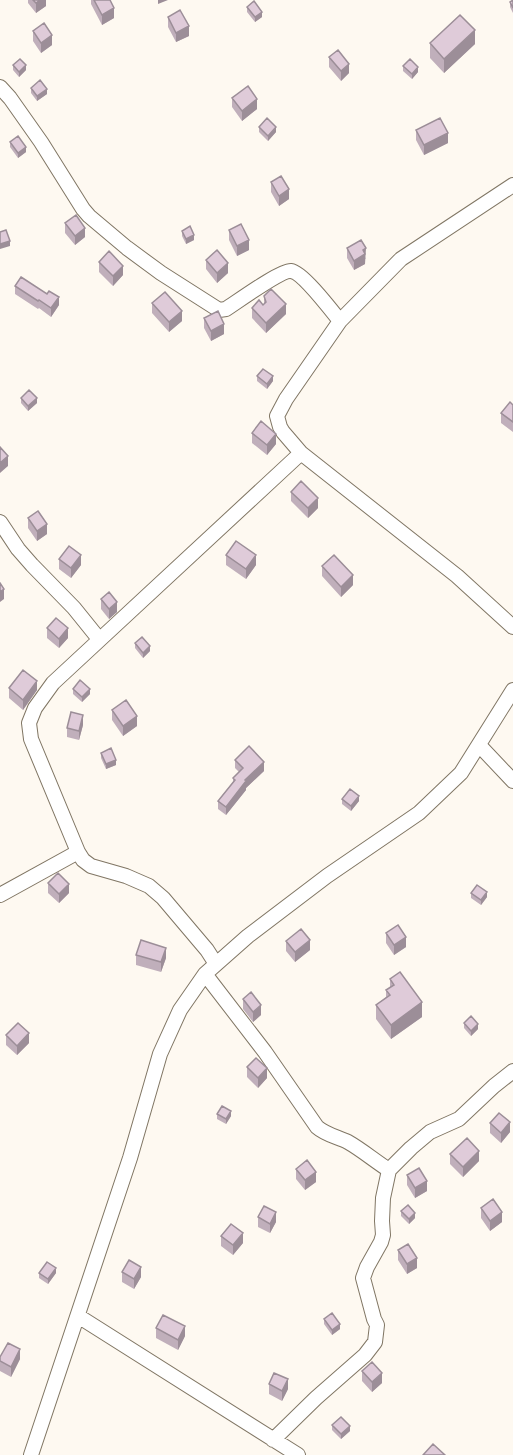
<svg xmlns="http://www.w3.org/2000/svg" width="513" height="1455" font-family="Rubik,sans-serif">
<rect width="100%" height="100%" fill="#fef9f1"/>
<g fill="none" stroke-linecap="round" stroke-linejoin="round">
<defs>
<path id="street" d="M 0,87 L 10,98 L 41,142 L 83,209 L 89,216 L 127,248 L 161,273 L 219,310 L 226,309 C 237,302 281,270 291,271 C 302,272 332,311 340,321
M 301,453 L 283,432 L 280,427 L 277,416 L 286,399 L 340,321 L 401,259 L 513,185
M 0,522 L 18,549 L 32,565 L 74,608 L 99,639
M 479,745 L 513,781
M 0,895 L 78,852
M 216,964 L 207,950 L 163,898 L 149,886 L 126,876 L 91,866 L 83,860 L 78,852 L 31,739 L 29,723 L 35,708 L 53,683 L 301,453 L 457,576 L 513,627
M 205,974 L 265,1052 L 317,1127 C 326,1135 338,1137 348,1142 C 362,1150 375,1161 389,1170 L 411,1148 L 430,1132 L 459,1119 L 494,1086 L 513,1071
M 78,1316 L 298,1455
M 273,1440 L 316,1398 L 365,1355 L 375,1342 L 377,1325 L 374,1319 L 363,1278 L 367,1267 L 381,1242 L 383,1235 L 382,1221 L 383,1198 L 389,1170
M 31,1455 L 130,1158 L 160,1054 L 180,1010 L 205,974 L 248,936 L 327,876 L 419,813 L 461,773 L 513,690"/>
</defs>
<use href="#street" stroke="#807664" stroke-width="16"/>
<use href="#street" stroke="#fff" stroke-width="14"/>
</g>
<path fill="#c0afbb" d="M 28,0 L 46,0 L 46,6 L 36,13 L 28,3 Z
M 91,0 L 110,0 L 114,18 L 102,25 L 91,4 Z
M 513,0 L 513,13 L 510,7 L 510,2 Z
M 247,7 L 262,17 L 255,22 L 247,12 Z
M 168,17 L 189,36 L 176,42 L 168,27 Z
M 33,31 L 52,45 L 41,53 L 33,41 Z
M 430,43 L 475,44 L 444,73 L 430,58 Z
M 329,57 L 349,73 L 341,81 L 329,67 Z
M 13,65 L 26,70 L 19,77 L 13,70 Z
M 403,66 L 418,72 L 412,79 L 403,71 Z
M 31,88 L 47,94 L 37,101 L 31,93 Z
M 232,98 L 257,109 L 242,121 L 232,107 Z
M 259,127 L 276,132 L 268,141 L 259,132 Z
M 416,130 L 448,143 L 424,155 L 416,140 Z
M 10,142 L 26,152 L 18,158 L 10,147 Z
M 271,182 L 289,199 L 279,206 L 271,192 Z
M 65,223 L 85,237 L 75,245 L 65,233 Z
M 229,230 L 249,250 L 237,256 L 229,240 Z
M 182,231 L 194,240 L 186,244 L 182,236 Z
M 347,248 L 366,258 L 365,259 L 365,264 L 354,270 L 347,258 Z
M 206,260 L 228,273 L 217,283 L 206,269 Z
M 99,262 L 123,275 L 113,286 L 99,272 Z
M 15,286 L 59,305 L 51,317 L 39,308 L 38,309 L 15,294 Z
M 264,296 L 286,314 L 266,333 L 252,318 L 252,308 L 264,304 Z
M 152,303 L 182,321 L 169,332 L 152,313 Z
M 204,318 L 224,334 L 211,341 L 204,328 Z
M 257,376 L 273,381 L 267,389 L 257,381 Z
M 21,398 L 37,403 L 28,411 L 21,403 Z
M 513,405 L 513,432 L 501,423 L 501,413 Z
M 252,433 L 276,444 L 267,455 L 252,443 Z
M 291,492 L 318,508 L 308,518 L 291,501 Z
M 28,518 L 47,534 L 37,541 L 28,528 Z
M 226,555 L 256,565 L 246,579 L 226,565 Z
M 59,559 L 81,565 L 71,578 L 59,569 Z
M 322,566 L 353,585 L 341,597 L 322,576 Z
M 101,599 L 117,612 L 109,619 L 101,609 Z
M 47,628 L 68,638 L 59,648 L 47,638 Z
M 135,643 L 150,651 L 143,658 L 135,648 Z
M 9,688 L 37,690 L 23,710 L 9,698 Z
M 73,689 L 90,694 L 82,702 L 73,694 Z
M 112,710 L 137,726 L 123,736 L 112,720 Z
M 83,725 L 79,740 L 67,737 L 67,728 Z
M 101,753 L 116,765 L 106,769 L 101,758 Z
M 235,760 L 264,771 L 246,788 L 246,790 L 226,815 L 218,809 L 218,801 L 233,782 L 233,778 L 239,772 L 235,768 Z
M 342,799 L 359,801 L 351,811 L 342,804 Z
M 48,883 L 69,893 L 59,903 L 48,893 Z
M 471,893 L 487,897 L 481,905 L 471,898 Z
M 386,933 L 406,947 L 394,955 L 386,943 Z
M 286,941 L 310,950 L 295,962 L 286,951 Z
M 136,955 L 166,958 L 161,972 L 136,965 Z
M 390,979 L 422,1017 L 391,1039 L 376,1019 L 376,1005 L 386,997 L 386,990 L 390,988 Z
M 243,999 L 261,1015 L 253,1022 L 243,1009 Z
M 464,1023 L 478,1029 L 471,1036 L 464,1028 Z
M 6,1035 L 29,1043 L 17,1055 L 6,1045 Z
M 247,1067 L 267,1078 L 258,1088 L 247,1077 Z
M 217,1114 L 231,1116 L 226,1124 L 217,1119 Z
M 490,1123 L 510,1132 L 501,1143 L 490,1133 Z
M 450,1154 L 479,1161 L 463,1177 L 450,1164 Z
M 296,1169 L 316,1182 L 305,1190 L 296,1179 Z
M 407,1175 L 427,1191 L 415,1198 L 407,1185 Z
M 481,1208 L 502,1222 L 490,1231 L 481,1218 Z
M 401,1211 L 415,1218 L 409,1224 L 401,1216 Z
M 258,1217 L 276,1222 L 270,1233 L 258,1227 Z
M 221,1236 L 243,1243 L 233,1255 L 221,1246 Z
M 398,1250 L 417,1268 L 407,1274 L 398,1260 Z
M 122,1272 L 141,1277 L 134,1289 L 122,1282 Z
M 39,1273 L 56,1273 L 48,1284 L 39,1278 Z
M 324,1319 L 340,1329 L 332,1335 L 324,1324 Z
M 156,1328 L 185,1336 L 178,1350 L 156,1338 Z
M 0,1357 L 20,1359 L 11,1377 L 0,1371 Z
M 362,1371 L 382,1383 L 372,1392 L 362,1381 Z
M 269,1384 L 288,1389 L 282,1401 L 269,1394 Z
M 332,1425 L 350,1431 L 341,1439 L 332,1430 Z"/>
<path fill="#9c8e98" d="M 40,0 L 46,0 L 46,6 L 36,13 L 36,3 Z
M 158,0 L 168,0 L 158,4 Z
M 114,8 L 114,18 L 102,25 L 102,15 Z
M 262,12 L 262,17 L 255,22 L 255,17 Z
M 189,26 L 189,36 L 176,42 L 176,33 Z
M 475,30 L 475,44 L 444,73 L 444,59 Z
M 52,35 L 52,45 L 41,53 L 41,43 Z
M 349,64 L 349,73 L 341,81 L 341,71 Z
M 26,65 L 26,70 L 19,77 L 19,72 Z
M 418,67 L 418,72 L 412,79 L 412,74 Z
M 47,89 L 47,94 L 37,101 L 37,96 Z
M 257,99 L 257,109 L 242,121 L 242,111 Z
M 276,127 L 276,132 L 268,141 L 268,136 Z
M 448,133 L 448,143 L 424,155 L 424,145 Z
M 26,147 L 26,152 L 18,158 L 18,153 Z
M 289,189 L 289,199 L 279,206 L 279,196 Z
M 85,228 L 85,237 L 75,245 L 75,236 Z
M 194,235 L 194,240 L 186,244 L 186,239 Z
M 249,240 L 249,250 L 237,256 L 237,246 Z
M 10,241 L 10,246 L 0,249 L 0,244 Z
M 366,248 L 365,264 L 354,270 L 354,261 L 363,250 Z
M 228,263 L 228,273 L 217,283 L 217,273 Z
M 123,266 L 123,275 L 113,286 L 113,276 Z
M 59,297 L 59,305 L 51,317 L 51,308 Z
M 286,304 L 286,314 L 266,333 L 266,323 Z
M 182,311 L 182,321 L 169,332 L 169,322 Z
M 224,324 L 224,334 L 211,341 L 211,331 Z
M 273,376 L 273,381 L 267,389 L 267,384 Z
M 37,398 L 37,403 L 28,411 L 28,406 Z
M 276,434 L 276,444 L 267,455 L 267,445 Z
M 8,456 L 8,466 L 0,473 L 0,463 Z
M 318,498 L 318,508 L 308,518 L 308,508 Z
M 47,524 L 47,534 L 37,541 L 37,531 Z
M 81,555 L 81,565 L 71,578 L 71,568 Z
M 256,555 L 256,565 L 246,579 L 246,569 Z
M 353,575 L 353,585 L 341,597 L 341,587 Z
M 4,589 L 4,599 L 0,602 L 0,592 Z
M 117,602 L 117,612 L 109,619 L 109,609 Z
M 68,628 L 68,638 L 59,648 L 59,639 Z
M 150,646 L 150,651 L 143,658 L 143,653 Z
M 37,681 L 37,690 L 23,710 L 23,700 Z
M 90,689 L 90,694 L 82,702 L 82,697 Z
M 83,715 L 83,725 L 79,740 L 79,731 Z
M 137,716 L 137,726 L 123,736 L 123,726 Z
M 116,760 L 116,765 L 106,769 L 106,764 Z
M 264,762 L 264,771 L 246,788 L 246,790 L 226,815 L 226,807 L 245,780 Z
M 359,796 L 359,801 L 351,811 L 351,806 Z
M 69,884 L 69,893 L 59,903 L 59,894 Z
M 487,892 L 487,897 L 481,905 L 481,900 Z
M 406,937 L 406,947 L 394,955 L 394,945 Z
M 310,940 L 310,950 L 295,962 L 295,952 Z
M 166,948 L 166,958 L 161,972 L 161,962 Z
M 422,1002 L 422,1017 L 391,1039 L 391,1025 Z
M 261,1005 L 261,1015 L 253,1022 L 253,1012 Z
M 478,1024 L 478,1029 L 471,1036 L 471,1031 Z
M 29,1033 L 29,1043 L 17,1055 L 17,1046 Z
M 267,1068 L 267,1078 L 258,1088 L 258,1078 Z
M 231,1111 L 231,1116 L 226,1124 L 226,1119 Z
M 510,1122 L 510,1132 L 501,1143 L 501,1133 Z
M 479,1151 L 479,1161 L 463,1177 L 463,1167 Z
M 316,1172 L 316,1182 L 305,1190 L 305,1180 Z
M 427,1181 L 427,1191 L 415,1198 L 415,1188 Z
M 276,1212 L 276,1222 L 270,1233 L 270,1224 Z
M 502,1212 L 502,1222 L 490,1231 L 490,1221 Z
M 415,1213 L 415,1218 L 409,1224 L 409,1219 Z
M 243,1233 L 243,1243 L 233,1255 L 233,1245 Z
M 417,1258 L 417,1268 L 407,1274 L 407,1264 Z
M 141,1267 L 141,1277 L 134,1289 L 134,1279 Z
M 56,1268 L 56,1273 L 48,1284 L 48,1279 Z
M 340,1324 L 340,1329 L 332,1335 L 332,1330 Z
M 185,1326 L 185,1336 L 178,1350 L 178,1340 Z
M 20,1349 L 20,1359 L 11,1377 L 11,1367 Z
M 382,1373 L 382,1383 L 372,1392 L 372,1382 Z
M 288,1379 L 288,1389 L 282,1401 L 282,1391 Z
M 350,1426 L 350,1431 L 341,1439 L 341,1434 Z"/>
<path fill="#dfcbd9" stroke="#9c8e98" stroke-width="1.5" d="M 33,0 L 40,0 L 36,3 Z
M 94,0 L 110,0 L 114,8 L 102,15 Z
M 513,0 L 513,8 L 510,2 Z
M 254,1 L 262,12 L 255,17 L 247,7 Z
M 180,10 L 189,26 L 176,33 L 168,17 Z
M 460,15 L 475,30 L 444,59 L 430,43 Z
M 44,23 L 52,35 L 41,43 L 33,31 Z
M 338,50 L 349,64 L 341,71 L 329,57 Z
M 20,59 L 26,65 L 19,72 L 13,65 Z
M 410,59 L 418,67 L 412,74 L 403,66 Z
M 40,80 L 47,89 L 37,96 L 31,88 Z
M 248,86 L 257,99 L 242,111 L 232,98 Z
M 267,118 L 276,127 L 268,136 L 259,127 Z
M 440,118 L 448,133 L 424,145 L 416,130 Z
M 18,136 L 26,147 L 18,153 L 10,142 Z
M 281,176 L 289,189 L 279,196 L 271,182 Z
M 76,215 L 85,228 L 75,236 L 65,223 Z
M 241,224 L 249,240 L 237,246 L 229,230 Z
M 190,226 L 194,235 L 186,239 L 182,231 Z
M 6,230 L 10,241 L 0,244 L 0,232 Z
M 361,240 L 366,248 L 363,250 L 365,254 L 354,261 L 347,248 Z
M 217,250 L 228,263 L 217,273 L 206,260 Z
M 109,251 L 123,266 L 113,276 L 99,262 Z
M 21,277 L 47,294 L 49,291 L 59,297 L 51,308 L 39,300 L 38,301 L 15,286 Z
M 271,289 L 286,304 L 266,323 L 252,308 L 259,300 L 263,305 L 266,302 L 264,296 Z
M 165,292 L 182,311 L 169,322 L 152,303 Z
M 218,311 L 224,324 L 211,331 L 204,318 Z
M 263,369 L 273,376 L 267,384 L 257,376 Z
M 29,390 L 37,398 L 28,406 L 21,398 Z
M 510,402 L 513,405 L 513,422 L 501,413 Z
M 261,421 L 276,434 L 267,445 L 252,433 Z
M 0,447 L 8,456 L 0,463 Z
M 301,481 L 318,498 L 308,508 L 291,492 Z
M 38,511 L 47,524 L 37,531 L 28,518 Z
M 236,541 L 256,555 L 246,569 L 226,555 Z
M 69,546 L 81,555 L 71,568 L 59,559 Z
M 334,555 L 353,575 L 341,587 L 322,566 Z
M 0,583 L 4,589 L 0,592 Z
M 109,592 L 117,602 L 109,609 L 101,599 Z
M 56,618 L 68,628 L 59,639 L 47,628 Z
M 142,637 L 150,646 L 143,653 L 135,643 Z
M 23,670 L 37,681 L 23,700 L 9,688 Z
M 80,680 L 90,689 L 82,697 L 73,689 Z
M 126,700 L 137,716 L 123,726 L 112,710 Z
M 71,712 L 83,715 L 79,731 L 67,728 Z
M 249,746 L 264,762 L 245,780 L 246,781 L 226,807 L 218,801 L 235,780 L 233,778 L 243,768 L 235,760 Z
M 111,748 L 116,760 L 106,764 L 101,753 Z
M 350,789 L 359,796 L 351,806 L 342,799 Z
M 58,873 L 69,884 L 59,894 L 48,883 Z
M 477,885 L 487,892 L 481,900 L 471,893 Z
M 398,925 L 406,937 L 394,945 L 386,933 Z
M 301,929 L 310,940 L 295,952 L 286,941 Z
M 141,940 L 166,948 L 161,962 L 136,955 Z
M 400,972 L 422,1002 L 391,1025 L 376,1005 L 390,995 L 386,990 L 394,985 L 390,979 Z
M 251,992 L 261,1005 L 253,1012 L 243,999 Z
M 471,1016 L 478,1024 L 471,1031 L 464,1023 Z
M 18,1023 L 29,1033 L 17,1046 L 6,1035 Z
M 256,1058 L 267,1068 L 258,1078 L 247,1067 Z
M 222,1106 L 231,1111 L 226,1119 L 217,1114 Z
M 499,1113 L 510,1122 L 501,1133 L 490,1123 Z
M 467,1138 L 479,1151 L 463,1167 L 450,1154 Z
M 307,1160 L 316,1172 L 305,1180 L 296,1169 Z
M 419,1168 L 427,1181 L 415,1188 L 407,1175 Z
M 493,1199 L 502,1212 L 490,1221 L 481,1208 Z
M 408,1205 L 415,1213 L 409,1219 L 401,1211 Z
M 264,1206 L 276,1212 L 270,1224 L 258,1217 Z
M 231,1224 L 243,1233 L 233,1245 L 221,1236 Z
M 408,1244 L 417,1258 L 407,1264 L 398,1250 Z
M 129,1260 L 141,1267 L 134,1279 L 122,1272 Z
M 47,1262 L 56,1268 L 48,1279 L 39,1273 Z
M 332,1313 L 340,1324 L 332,1330 L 324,1319 Z
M 163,1315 L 185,1326 L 178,1340 L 156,1328 Z
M 8,1343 L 20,1349 L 11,1367 L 0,1361 L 0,1357 Z
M 372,1362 L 382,1373 L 372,1382 L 362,1371 Z
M 274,1373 L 288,1379 L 282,1391 L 269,1384 Z
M 341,1417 L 350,1426 L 341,1434 L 332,1425 Z
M 433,1444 L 445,1455 L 423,1455 Z"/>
</svg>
